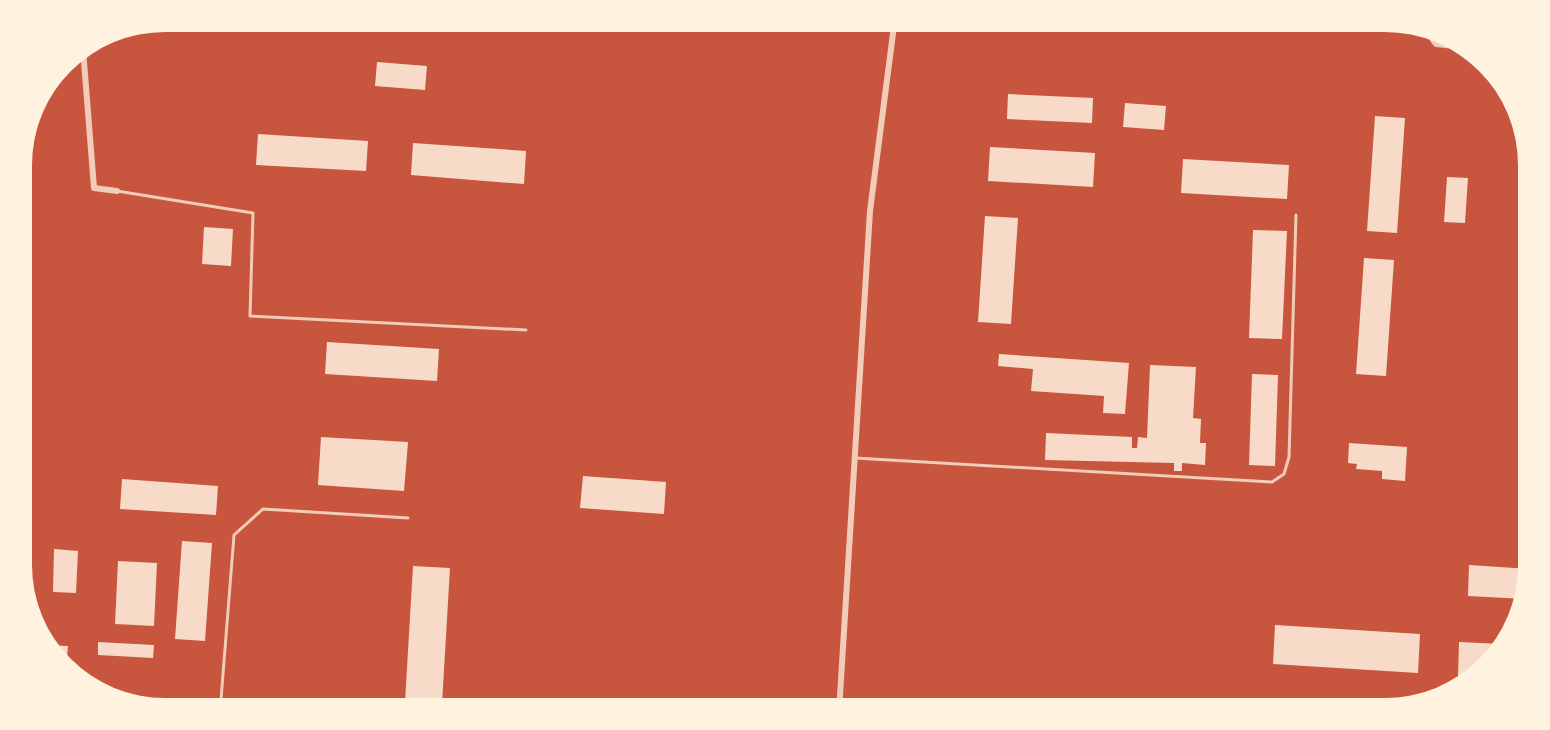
<svg xmlns="http://www.w3.org/2000/svg" width="1550" height="730" font-family="Manrope,sans-serif">
<rect width="100%" height="100%" fill="#c8553d"/>
<path fill="#f7dbc8" d="M 377,62 L 427,66 L 425,90 L 375,86 Z
M 1008,94 L 1093,98 L 1092,123 L 1007,119 Z
M 1125,103 L 1166,106 L 1164,130 L 1123,127 Z
M 1375,116 L 1405,118 L 1397,233 L 1367,231 Z
M 258,134 L 368,141 L 366,171 L 256,165 Z
M 413,143 L 526,151 L 524,184 L 411,175 Z
M 990,147 L 1095,153 L 1093,187 L 988,181 Z
M 1183,159 L 1289,165 L 1287,199 L 1181,193 Z
M 1447,177 L 1468,178 L 1465,223 L 1444,222 Z
M 985,216 L 1018,218 L 1011,324 L 978,322 Z
M 204,227 L 233,229 L 231,266 L 202,264 Z
M 1253,230 L 1287,231 L 1282,339 L 1249,338 Z
M 1364,258 L 1394,260 L 1386,376 L 1356,374 Z
M 327,342 L 439,349 L 437,381 L 325,374 Z
M 999,354 L 1129,363 L 1125,414 L 1103,413 L 1104,396 L 1031,391 L 1033,369 L 998,366 Z
M 1150,365 L 1196,367 L 1193,418 L 1201,419 L 1200,443 L 1206,443 L 1205,465 L 1182,463 L 1182,471 L 1174,471 L 1174,463 L 1045,460 L 1046,433 L 1132,437 L 1132,448 L 1137,448 L 1138,437 L 1147,438 Z
M 1252,374 L 1278,375 L 1275,466 L 1249,465 Z
M 321,437 L 408,442 L 404,491 L 318,485 Z
M 1349,443 L 1407,447 L 1405,481 L 1382,479 L 1382,471 L 1356,469 L 1357,464 L 1348,463 Z
M 583,476 L 666,482 L 664,514 L 580,508 Z
M 122,479 L 218,486 L 216,515 L 120,509 Z
M 182,541 L 212,543 L 205,641 L 175,639 Z
M 54,549 L 78,551 L 76,593 L 53,592 Z
M 118,561 L 157,563 L 154,626 L 115,624 Z
M 1469,565 L 1531,569 L 1525,599 L 1468,596 Z
M 413,566 L 450,568 L 442,704 L 405,702 Z
M 1275,625 L 1420,634 L 1418,673 L 1273,664 Z
M 98,642 L 154,645 L 153,658 L 98,655 Z
M 1459,642 L 1502,644 L 1475,677 L 1458,676 Z
M 44,645 L 68,646 L 66,668 L 49,655 Z
M 715,698 L 779,700 L 778,712 L 715,712 Z"/>
<g fill="none" stroke-linecap="round" stroke-linejoin="round">
<path stroke="#f1ccb7" stroke-width="3" d="M 736,18 L 739,23 L 861,28
M 1052,18 L 1202,25
M 117,191 L 253,213 L 250,316 L 526,330
M 855,458 L 1272,482 L 1284,474 L 1289,457 L 1296,215
M 220,712 L 234,535 L 263,509 L 408,518"/>
<path stroke="#f1ccb7" stroke-width="6" d="M 1422,25 L 1436,44 L 1464,47
M 83,49 L 94,188 L 117,191
M 839,712 L 870,211 L 895,18"/>
</g>
<path d="M0 0H1550V730H0ZM165 32H1385A133 133 0 0 1 1518 165V565A133 133 0 0 1 1385 698H165A133 133 0 0 1 32 565V165A133 133 0 0 1 165 32Z" fill="#fff3e0" fill-rule="evenodd"/>
</svg>
